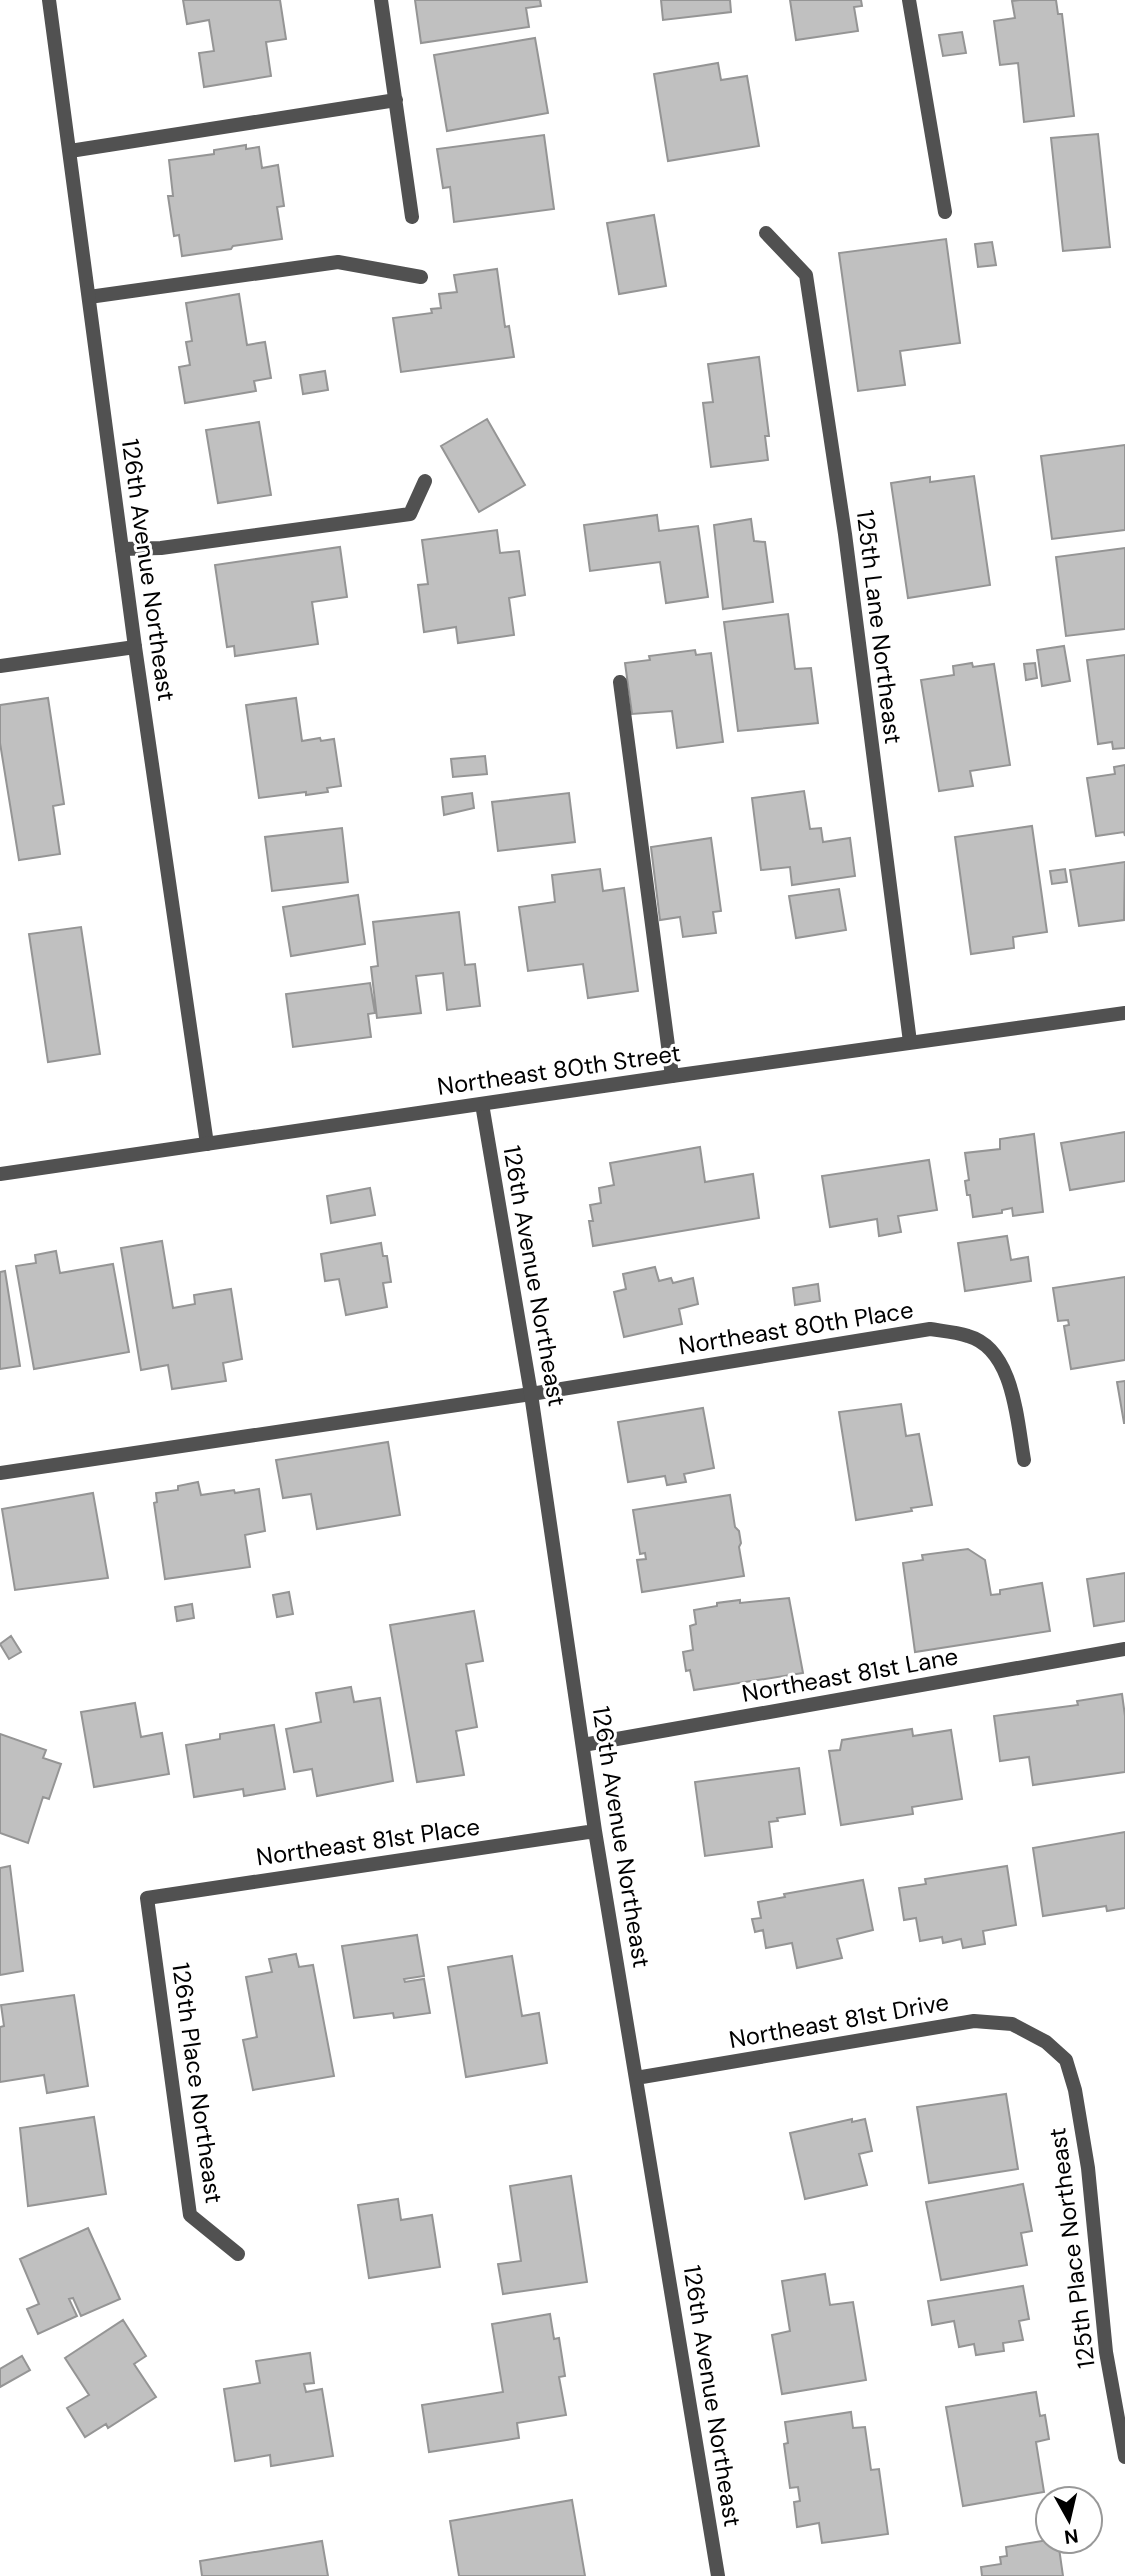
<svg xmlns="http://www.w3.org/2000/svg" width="1125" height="2576" font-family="'DM Sans',sans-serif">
<rect width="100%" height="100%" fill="#fff"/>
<path fill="#c0c0c0" stroke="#959595" stroke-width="2" d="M 183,0 L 280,0 L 286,39 L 266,42 L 271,76 L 204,87 L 199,53 L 214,51 L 209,20 L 187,24 Z
M 415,0 L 540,0 L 541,6 L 526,8 L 529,27 L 421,43 Z
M 661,0 L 730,0 L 731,12 L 663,20 Z
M 790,0 L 861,0 L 862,6 L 854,7 L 858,31 L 796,40 Z
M 1020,0 L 1056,0 L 1058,14 L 1062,14 L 1074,116 L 1024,122 L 1018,63 L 1000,65 L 994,21 L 1015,18 L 1012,1 Z
M 962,32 L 966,53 L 943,56 L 939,35 Z
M 535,38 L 548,113 L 447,131 L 434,55 Z
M 718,63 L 721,80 L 747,76 L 759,146 L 668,161 L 654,74 Z
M 1098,134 L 1110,247 L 1063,251 L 1051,138 Z
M 544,135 L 554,209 L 454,222 L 450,187 L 443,188 L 437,149 Z
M 246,145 L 246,149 L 259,147 L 262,168 L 278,165 L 284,206 L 277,207 L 282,239 L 233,246 L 231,249 L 182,256 L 179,235 L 174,236 L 168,196 L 173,196 L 169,160 L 214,154 L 214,150 Z
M 654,215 L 666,286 L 619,294 L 607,223 Z
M 946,239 L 960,343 L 900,351 L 905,385 L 858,391 L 839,253 Z
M 992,242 L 996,265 L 978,267 L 975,244 Z
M 497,269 L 505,327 L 509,326 L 514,357 L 401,372 L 393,318 L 432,313 L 431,309 L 441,308 L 439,294 L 457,292 L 454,275 Z
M 239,294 L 247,345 L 265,342 L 271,378 L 254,381 L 256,391 L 185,403 L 179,367 L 190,365 L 186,342 L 192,341 L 186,303 Z
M 759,357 L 769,436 L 765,436 L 768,460 L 711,467 L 703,403 L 713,402 L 708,364 Z
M 325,371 L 328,390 L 303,394 L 300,375 Z
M 487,419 L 525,485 L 479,512 L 441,446 Z
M 259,422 L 271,495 L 218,503 L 206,430 Z
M 1125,445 L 1125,530 L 1052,539 L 1041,456 Z
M 974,476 L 990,585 L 908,598 L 891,483 L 930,477 L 930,482 Z
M 657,515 L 659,531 L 698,526 L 708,597 L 666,603 L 660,562 L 590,571 L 584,525 Z
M 751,519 L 754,541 L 765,542 L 773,602 L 723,609 L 714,525 Z
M 497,530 L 500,553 L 519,551 L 525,595 L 509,598 L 514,635 L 458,643 L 456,627 L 424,632 L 418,585 L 428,584 L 422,540 Z
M 340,547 L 347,597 L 312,602 L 318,644 L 235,656 L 234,646 L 227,647 L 215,565 Z
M 1125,548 L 1125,629 L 1066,636 L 1056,557 Z
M 788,614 L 795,669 L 811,668 L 818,723 L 738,731 L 724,622 Z
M 1064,646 L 1070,681 L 1042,686 L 1037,650 Z
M 695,650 L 696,655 L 711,653 L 723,742 L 677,748 L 672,711 L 632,714 L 625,663 L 650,660 L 649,656 Z
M 1125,655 L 1125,748 L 1113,749 L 1112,742 L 1098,744 L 1087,660 Z
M 972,663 L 973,667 L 994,664 L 1010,765 L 970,771 L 973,786 L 939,791 L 921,680 L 954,675 L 953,666 Z
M 1035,663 L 1037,678 L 1026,680 L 1024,664 Z
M 48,698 L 64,804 L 53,806 L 60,854 L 19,860 L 0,743 L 0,705 Z
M 296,698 L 302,741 L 320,738 L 321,741 L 334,739 L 341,786 L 327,788 L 328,792 L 306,795 L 306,792 L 259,798 L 246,705 Z
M 485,756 L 487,774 L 453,777 L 451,759 Z
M 1125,765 L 1125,836 L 1124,832 L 1096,836 L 1087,778 L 1115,774 L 1114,767 Z
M 804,791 L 810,829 L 821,828 L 823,842 L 850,838 L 855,876 L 792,885 L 790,867 L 761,870 L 752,798 Z
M 472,793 L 474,808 L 444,815 L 442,797 Z
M 569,793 L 575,842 L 498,851 L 492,802 Z
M 1032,826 L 1047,932 L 1013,937 L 1014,948 L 971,954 L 955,837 Z
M 342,828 L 348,882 L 272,891 L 265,837 Z
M 711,838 L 721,911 L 713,912 L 716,933 L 683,937 L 680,917 L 660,920 L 651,847 Z
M 1125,862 L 1124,920 L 1079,926 L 1070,870 Z
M 600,869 L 603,891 L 624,888 L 638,991 L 588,998 L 583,964 L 528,971 L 519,907 L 555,902 L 552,875 Z
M 1065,869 L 1067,882 L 1052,884 L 1050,871 Z
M 839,889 L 846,930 L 796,938 L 789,896 Z
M 358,895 L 365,944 L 291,956 L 283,907 Z
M 459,912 L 465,965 L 475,964 L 480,1006 L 447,1010 L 443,973 L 416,976 L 421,1013 L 377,1018 L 371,967 L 378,966 L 373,922 Z
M 81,927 L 100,1054 L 48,1062 L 29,934 Z
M 370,983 L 375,1013 L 368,1014 L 371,1037 L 293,1047 L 286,994 Z
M 1125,1132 L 1125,1181 L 1070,1190 L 1061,1143 Z
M 1034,1134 L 1043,1212 L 1013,1216 L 1012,1208 L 1002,1210 L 1002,1213 L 973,1217 L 970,1195 L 967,1195 L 965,1181 L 969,1180 L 965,1153 L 1000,1149 L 1000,1139 Z
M 700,1147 L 705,1182 L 753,1174 L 759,1218 L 593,1246 L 589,1221 L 593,1221 L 590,1205 L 601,1203 L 599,1188 L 614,1185 L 610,1163 Z
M 929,1160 L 937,1210 L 898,1216 L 901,1232 L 879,1236 L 877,1219 L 830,1227 L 822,1176 Z
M 370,1188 L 375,1215 L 331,1223 L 327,1196 Z
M 1007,1236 L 1011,1260 L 1028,1257 L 1031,1281 L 965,1291 L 958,1243 Z
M 162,1241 L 173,1308 L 195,1304 L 194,1295 L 231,1289 L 242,1359 L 223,1363 L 226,1381 L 172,1389 L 168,1365 L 141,1370 L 121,1248 Z
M 381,1243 L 383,1256 L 387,1256 L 391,1282 L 383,1283 L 387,1307 L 346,1315 L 339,1279 L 325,1281 L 321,1254 Z
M 56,1251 L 60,1273 L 113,1264 L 129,1352 L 34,1369 L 16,1266 L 36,1263 L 35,1255 Z
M 655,1267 L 659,1281 L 671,1278 L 673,1283 L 693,1278 L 698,1304 L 679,1309 L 682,1324 L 624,1337 L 614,1292 L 626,1289 L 623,1274 Z
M 5,1271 L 20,1366 L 0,1369 L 0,1272 Z
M 1125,1277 L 1125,1360 L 1071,1369 L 1064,1326 L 1069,1325 L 1068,1320 L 1058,1321 L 1053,1288 Z
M 818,1284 L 820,1301 L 795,1305 L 793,1288 Z
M 1125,1381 L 1125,1423 L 1124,1423 L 1117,1382 Z
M 901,1404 L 906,1436 L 919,1434 L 932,1505 L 911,1508 L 912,1511 L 856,1520 L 839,1412 Z
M 703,1408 L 714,1468 L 684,1474 L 686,1482 L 667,1485 L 665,1476 L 628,1482 L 618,1422 Z
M 388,1442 L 400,1515 L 317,1529 L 311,1494 L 283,1498 L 276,1460 Z
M 198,1482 L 201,1495 L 234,1490 L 235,1493 L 259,1489 L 265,1531 L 245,1535 L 250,1567 L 165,1579 L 154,1503 L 157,1502 L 156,1493 L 178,1490 L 178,1486 Z
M 93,1493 L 108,1578 L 15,1590 L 2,1509 Z
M 730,1495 L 735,1527 L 739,1531 L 741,1543 L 739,1547 L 744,1576 L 642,1592 L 637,1560 L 646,1559 L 645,1553 L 640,1554 L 633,1510 Z
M 968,1549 L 985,1560 L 991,1595 L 1000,1594 L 1000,1590 L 1042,1583 L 1050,1631 L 915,1652 L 903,1563 L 923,1560 L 922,1555 Z
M 1125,1573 L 1125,1621 L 1094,1626 L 1087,1579 Z
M 289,1592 L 293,1614 L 277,1617 L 273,1595 Z
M 789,1598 L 803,1673 L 694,1690 L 690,1670 L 686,1671 L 683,1652 L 693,1650 L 690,1626 L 696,1624 L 694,1610 L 717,1606 L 717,1603 L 740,1600 L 740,1603 Z
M 192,1604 L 194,1618 L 177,1621 L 175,1607 Z
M 474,1611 L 483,1661 L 466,1664 L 477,1727 L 456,1731 L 464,1775 L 417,1782 L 390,1625 Z
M 11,1636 L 21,1652 L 9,1659 L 0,1644 Z
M 351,1687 L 354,1702 L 380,1698 L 393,1781 L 317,1796 L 312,1769 L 294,1772 L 286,1729 L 321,1722 L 316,1693 Z
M 1122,1694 L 1125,1716 L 1125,1772 L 1033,1785 L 1029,1757 L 1000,1761 L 994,1716 L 1078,1705 L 1077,1701 Z
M 135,1703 L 141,1737 L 162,1733 L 169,1774 L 94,1787 L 81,1712 Z
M 274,1725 L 285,1789 L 244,1796 L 243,1789 L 194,1797 L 186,1745 L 220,1739 L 220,1734 Z
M 912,1729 L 913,1736 L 951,1730 L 962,1799 L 912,1807 L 913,1814 L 841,1825 L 829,1751 L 840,1750 L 842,1740 Z
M 0,1734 L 46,1750 L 43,1758 L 61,1764 L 49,1799 L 43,1797 L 28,1843 L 0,1833 Z
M 799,1768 L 805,1814 L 777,1818 L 778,1821 L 769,1822 L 772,1847 L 705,1856 L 695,1782 Z
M 1125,1832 L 1125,1908 L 1107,1911 L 1106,1906 L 1043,1916 L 1033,1848 Z
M 10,1866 L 23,1971 L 0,1975 L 0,1868 Z
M 1007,1866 L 1016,1925 L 983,1931 L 985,1944 L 963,1948 L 961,1939 L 943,1943 L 942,1937 L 920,1941 L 916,1918 L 904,1920 L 899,1888 L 926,1884 L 925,1879 Z
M 863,1880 L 873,1930 L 837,1939 L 842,1958 L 797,1968 L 792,1943 L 766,1948 L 763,1930 L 755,1932 L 752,1919 L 761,1918 L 758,1902 L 785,1897 L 784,1894 Z
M 417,1935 L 424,1976 L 404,1979 L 405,1982 L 424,1979 L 430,2013 L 394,2018 L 393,2013 L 354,2018 L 342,1946 Z
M 296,1954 L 299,1967 L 313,1965 L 334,2076 L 253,2090 L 243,2040 L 257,2037 L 246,1977 L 272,1972 L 269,1959 Z
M 512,1956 L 522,2016 L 539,2013 L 547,2063 L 466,2077 L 448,1967 Z
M 74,1995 L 88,2086 L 47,2093 L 44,2075 L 0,2082 L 0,2027 L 4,2026 L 1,2005 Z
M 1006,2094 L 1018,2169 L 929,2183 L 917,2107 Z
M 94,2117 L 106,2194 L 28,2206 L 20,2128 Z
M 852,2119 L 852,2122 L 865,2119 L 872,2151 L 859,2154 L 867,2185 L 805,2199 L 790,2133 Z
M 571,2176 L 587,2282 L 503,2294 L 498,2264 L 521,2261 L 510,2186 Z
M 1023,2184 L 1032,2231 L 1021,2233 L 1027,2265 L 941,2280 L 926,2202 Z
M 398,2199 L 401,2220 L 432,2215 L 440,2267 L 369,2278 L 358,2205 Z
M 88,2228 L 120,2299 L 81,2316 L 73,2298 L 69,2299 L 77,2316 L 38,2334 L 27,2309 L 39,2304 L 20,2259 Z
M 825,2274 L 830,2305 L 853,2302 L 866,2380 L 782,2394 L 772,2335 L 790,2331 L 782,2281 Z
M 1023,2286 L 1029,2319 L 1019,2321 L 1023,2340 L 1003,2343 L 1004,2351 L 976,2355 L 974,2344 L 959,2347 L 954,2321 L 932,2325 L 928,2301 Z
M 550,2314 L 554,2339 L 559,2338 L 565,2376 L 559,2377 L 566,2415 L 517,2423 L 519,2438 L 429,2452 L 422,2405 L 503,2392 L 492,2324 Z
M 123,2320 L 146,2356 L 134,2364 L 156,2397 L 108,2428 L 106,2424 L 85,2437 L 67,2408 L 89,2395 L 65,2358 Z
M 310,2353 L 314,2383 L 304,2384 L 306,2392 L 322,2389 L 333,2456 L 271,2466 L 270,2455 L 235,2461 L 224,2389 L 260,2383 L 256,2361 Z
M 22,2356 L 30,2370 L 0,2387 L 0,2369 Z
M 1036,2392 L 1040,2416 L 1045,2415 L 1049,2439 L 1036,2442 L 1044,2492 L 963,2506 L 946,2407 Z
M 851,2412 L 853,2428 L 865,2427 L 871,2470 L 879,2469 L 888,2534 L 822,2543 L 819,2523 L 797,2527 L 794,2502 L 800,2501 L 798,2487 L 790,2488 L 784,2444 L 788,2443 L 785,2422 Z
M 572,2500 L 585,2576 L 459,2576 L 450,2521 Z
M 1048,2540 L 1058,2541 L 1063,2576 L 982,2576 L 981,2567 L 1001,2564 L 1000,2557 L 1007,2556 L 1006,2547 Z
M 322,2541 L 328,2576 L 202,2576 L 200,2561 Z"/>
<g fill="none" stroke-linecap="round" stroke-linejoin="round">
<path stroke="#515151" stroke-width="14" d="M 381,0 L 412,217
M 70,151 L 396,100
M 89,297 L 338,262 L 421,277
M 122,549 L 161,548 L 410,514 L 425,481
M 0,666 L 135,647
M 620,682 L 672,1076
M 0,1473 L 531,1394"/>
<path stroke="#515151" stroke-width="14" d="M 49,0 L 135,647 L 207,1144
M 909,0 L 945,212
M 766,233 L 806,275 L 845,534 L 910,1042
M 482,1104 L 531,1394 L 595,1831 L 718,2576
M 531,1394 L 930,1329 C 943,1331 956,1332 968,1336 C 1014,1349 1017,1421 1024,1460
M 583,1745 L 1125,1649
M 636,2078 L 974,2021 L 1012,2024 L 1046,2042 L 1066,2060 L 1075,2090 L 1088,2168 L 1106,2352 L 1125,2457
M 238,2254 L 190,2215 L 147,1898 L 595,1831"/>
<path stroke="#515151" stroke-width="14" d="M 0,1174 L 672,1076 L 1125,1013"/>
</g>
<g text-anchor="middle" stroke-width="6" stroke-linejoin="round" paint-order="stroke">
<g font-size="24" fill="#000" stroke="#fff">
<text transform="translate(148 570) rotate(82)" y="8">126th Avenue Northeast</text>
<text transform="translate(879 627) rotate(83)" y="8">125th Lane Northeast</text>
<text transform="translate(559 1070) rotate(-8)" y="8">Northeast 80th Street</text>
<text transform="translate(534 1276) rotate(80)" y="8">126th Avenue Northeast</text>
<text transform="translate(796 1328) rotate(-9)" y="8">Northeast 80th Place</text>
<text transform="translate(850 1675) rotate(-10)" y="8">Northeast 81st Lane</text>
<text transform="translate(621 1837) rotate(81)" y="8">126th Avenue Northeast</text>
<text transform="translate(368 1842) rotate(-8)" y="8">Northeast 81st Place</text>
<text transform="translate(839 2021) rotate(-10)" y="8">Northeast 81st Drive</text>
<text transform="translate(197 2083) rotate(82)" y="8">126th Place Northeast</text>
<text transform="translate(1072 2248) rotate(-97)" y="8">125th Place Northeast</text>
<text transform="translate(712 2396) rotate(81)" y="8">126th Avenue Northeast</text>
</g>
</g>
<g transform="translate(1069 2520) rotate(172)"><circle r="33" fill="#ffffff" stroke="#999999" stroke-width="2"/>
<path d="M0-5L12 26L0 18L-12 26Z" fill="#000000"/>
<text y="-10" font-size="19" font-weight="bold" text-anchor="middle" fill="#000000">N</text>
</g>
</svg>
